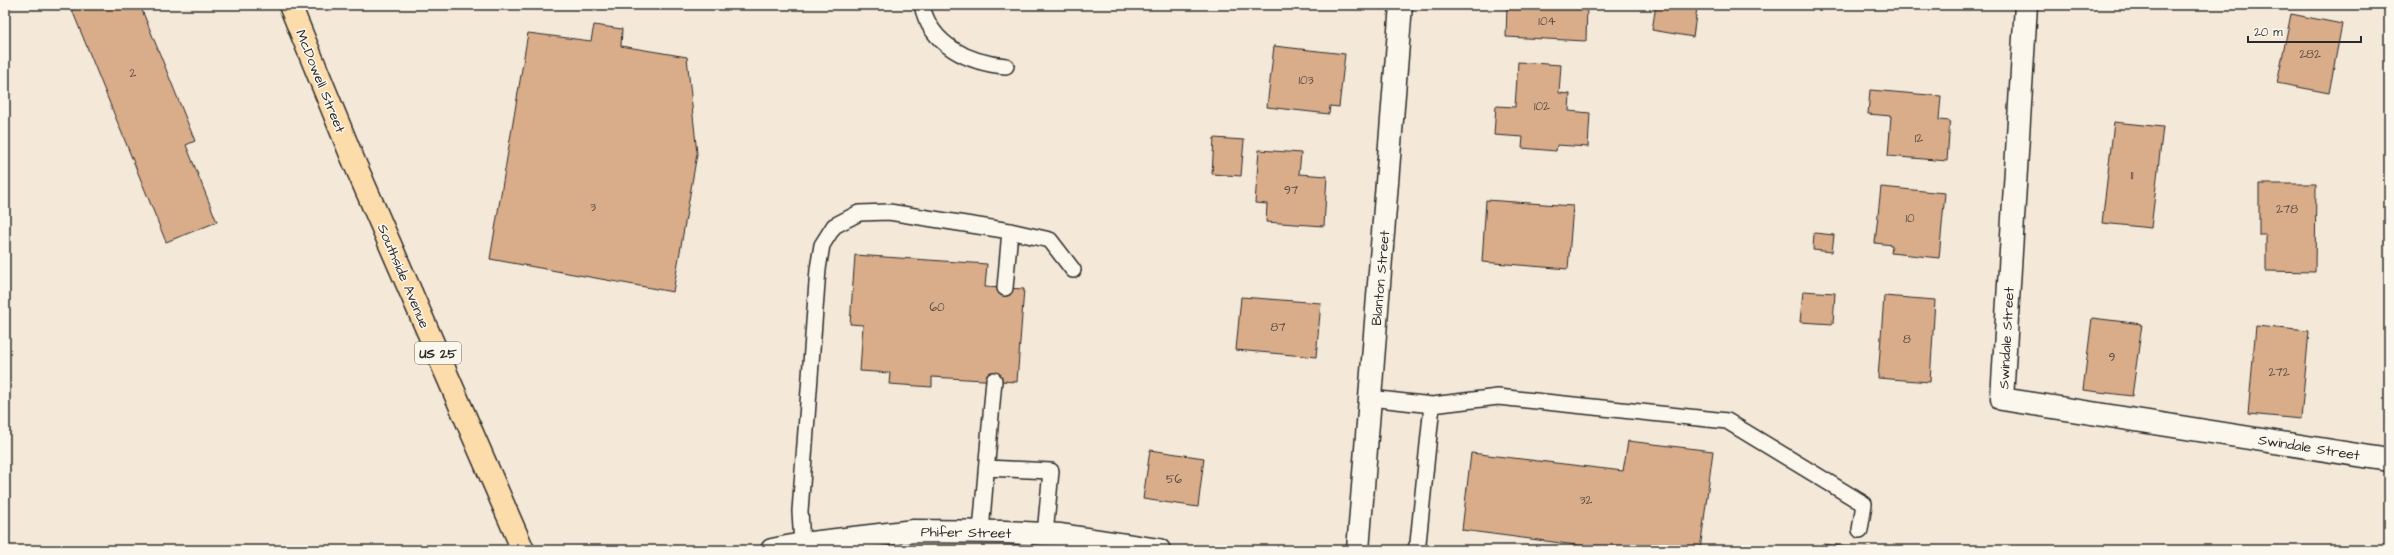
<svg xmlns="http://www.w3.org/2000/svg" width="2394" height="555" font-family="'Architects Daughter',sans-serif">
<rect width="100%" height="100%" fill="#f4e8d8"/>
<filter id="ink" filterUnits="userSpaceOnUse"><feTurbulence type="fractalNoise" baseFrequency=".025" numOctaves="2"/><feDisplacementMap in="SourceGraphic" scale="8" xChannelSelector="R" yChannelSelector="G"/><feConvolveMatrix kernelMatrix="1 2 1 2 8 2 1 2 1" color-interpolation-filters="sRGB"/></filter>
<g filter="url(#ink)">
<path fill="#d9ac8a" stroke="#2b2b2b" d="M 70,5 L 140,5 L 195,141 L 186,145 L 217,222 L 166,242 Z
M 1507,5 L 1587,5 L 1586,41 L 1506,37 Z
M 1656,5 L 1697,8 L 1693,37 L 1652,30 Z
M 1909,5 L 1952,5 L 1952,8 Z
M 2291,14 L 2342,24 L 2329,93 L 2277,83 Z
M 594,25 L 622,29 L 621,46 L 687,57 L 697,154 L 673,292 L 490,259 L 528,33 L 591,41 Z
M 1274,46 L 1345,54 L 1339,107 L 1330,106 L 1329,114 L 1267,107 Z
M 1518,62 L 1561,65 L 1559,93 L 1570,94 L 1569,111 L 1590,113 L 1588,147 L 1557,145 L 1556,151 L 1522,148 L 1523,137 L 1494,135 L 1496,106 L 1515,107 Z
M 1870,90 L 1941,96 L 1939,120 L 1950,121 L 1947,161 L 1888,156 L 1891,116 L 1868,114 Z
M 2114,122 L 2163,127 L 2151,228 L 2102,223 Z
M 1214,138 L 1244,140 L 1241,176 L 1212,174 Z
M 1259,150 L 1301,153 L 1299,174 L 1327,176 L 1324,226 L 1266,222 L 1267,204 L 1255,203 Z
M 2259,184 L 2316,184 L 2315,272 L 2266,271 L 2266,235 L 2259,235 Z
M 1881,187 L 1945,193 L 1939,258 L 1891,253 L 1892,245 L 1875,243 Z
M 1486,200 L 1573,206 L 1568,269 L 1482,262 Z
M 1814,233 L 1834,235 L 1832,252 L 1813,250 Z
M 855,255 L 987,264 L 985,287 L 1024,289 L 1017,382 L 932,377 L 932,387 L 889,384 L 890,373 L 860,371 L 863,325 L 850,324 Z
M 1803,291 L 1835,293 L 1833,324 L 1800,322 Z
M 1884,296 L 1935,300 L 1930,382 L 1878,378 Z
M 1241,297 L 1321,303 L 1316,357 L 1236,350 Z
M 2092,318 L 2142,324 L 2132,396 L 2083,390 Z
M 2256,326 L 2309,331 L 2301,419 L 2248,414 Z
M 1628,441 L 1713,451 L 1700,550 L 1614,550 L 1462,530 L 1471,453 L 1623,471 Z
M 1150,450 L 1204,458 L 1198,507 L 1143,499 Z
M 1822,544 L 1880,550 L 1821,550 Z"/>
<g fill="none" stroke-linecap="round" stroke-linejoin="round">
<defs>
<path id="service" d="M 922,5 C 930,45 969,63 1006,66
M 1005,288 L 1010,231
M 1370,398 L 1432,405 L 1418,543 L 1415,550
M 1432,405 L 1498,397 L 1727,421 L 1864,504 L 1860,530
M 987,468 L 1051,471 L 1045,534
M 981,531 L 994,380
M 802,544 L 800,511 L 818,269 L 822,245 L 834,226 L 859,213 L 889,212 L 1010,231 L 1050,240 L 1073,270"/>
<path id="minor" d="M 2026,5 L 2002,399 L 2389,460
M 772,550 L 802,544 L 914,531 L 1005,532 L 1061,535 L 1159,550
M 1358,550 L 1401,5"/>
<path id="primary" d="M 290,5 L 352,157 L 523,550"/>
</defs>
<use href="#service" stroke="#2b2b2b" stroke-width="18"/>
<use href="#minor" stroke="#2b2b2b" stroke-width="25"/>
<use href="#primary" stroke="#2b2b2b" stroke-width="25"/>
<use href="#service" stroke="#fbf7ec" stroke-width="15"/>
<use href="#minor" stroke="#fbf7ec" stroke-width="22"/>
<use href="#primary" stroke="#fddcac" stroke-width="22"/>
</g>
</g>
<g text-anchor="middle" stroke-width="3" stroke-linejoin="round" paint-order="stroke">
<g font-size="12" fill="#564b43">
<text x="1547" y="25">104</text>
<text x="2310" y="58">282</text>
<text x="133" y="77">2</text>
<text x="1306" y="84">103</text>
<text x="1542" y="110">102</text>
<text x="1919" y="142">12</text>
<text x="2132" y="179">11</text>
<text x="1291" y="194">97</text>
<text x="593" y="211">3</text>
<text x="2287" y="213">278</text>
<text x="1910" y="222">10</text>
<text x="937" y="311">60</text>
<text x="1278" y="331">87</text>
<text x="1907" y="343">8</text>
<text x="2112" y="361">9</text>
<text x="2279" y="376">272</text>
<text x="1174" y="483">56</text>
<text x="1586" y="504">32</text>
</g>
<rect fill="#fbf7ec" stroke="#696865" stroke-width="1" x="415" y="342" width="46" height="22" rx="3"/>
<g font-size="13" font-weight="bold" fill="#2b2b2b">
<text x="438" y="358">US 25</text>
</g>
<g font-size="14" fill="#2b2b2b" stroke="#fbf7ec">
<text transform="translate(321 81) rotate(68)" y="5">McDowell Street</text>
<text transform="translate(404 276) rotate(67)" y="5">Southside Avenue</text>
<text transform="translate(1380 278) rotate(-85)" y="5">Blanton Street</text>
<text transform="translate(2006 338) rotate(-87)" y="5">Swindale Street</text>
<text transform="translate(2309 447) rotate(9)" y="5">Swindale Street</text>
<text transform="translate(966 532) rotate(1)" y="5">Phifer Street</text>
</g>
</g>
<rect width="2394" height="555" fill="none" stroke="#fbf7ec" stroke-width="20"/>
<rect x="10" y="10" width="2374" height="535" fill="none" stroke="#2b2b2b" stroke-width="1.5" filter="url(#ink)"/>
<path d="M2248 36v6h113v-6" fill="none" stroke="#2b2b2b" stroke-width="2"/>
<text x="2254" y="36" font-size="12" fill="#2b2b2b" stroke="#fbf7ec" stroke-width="3" paint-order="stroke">20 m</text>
</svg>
